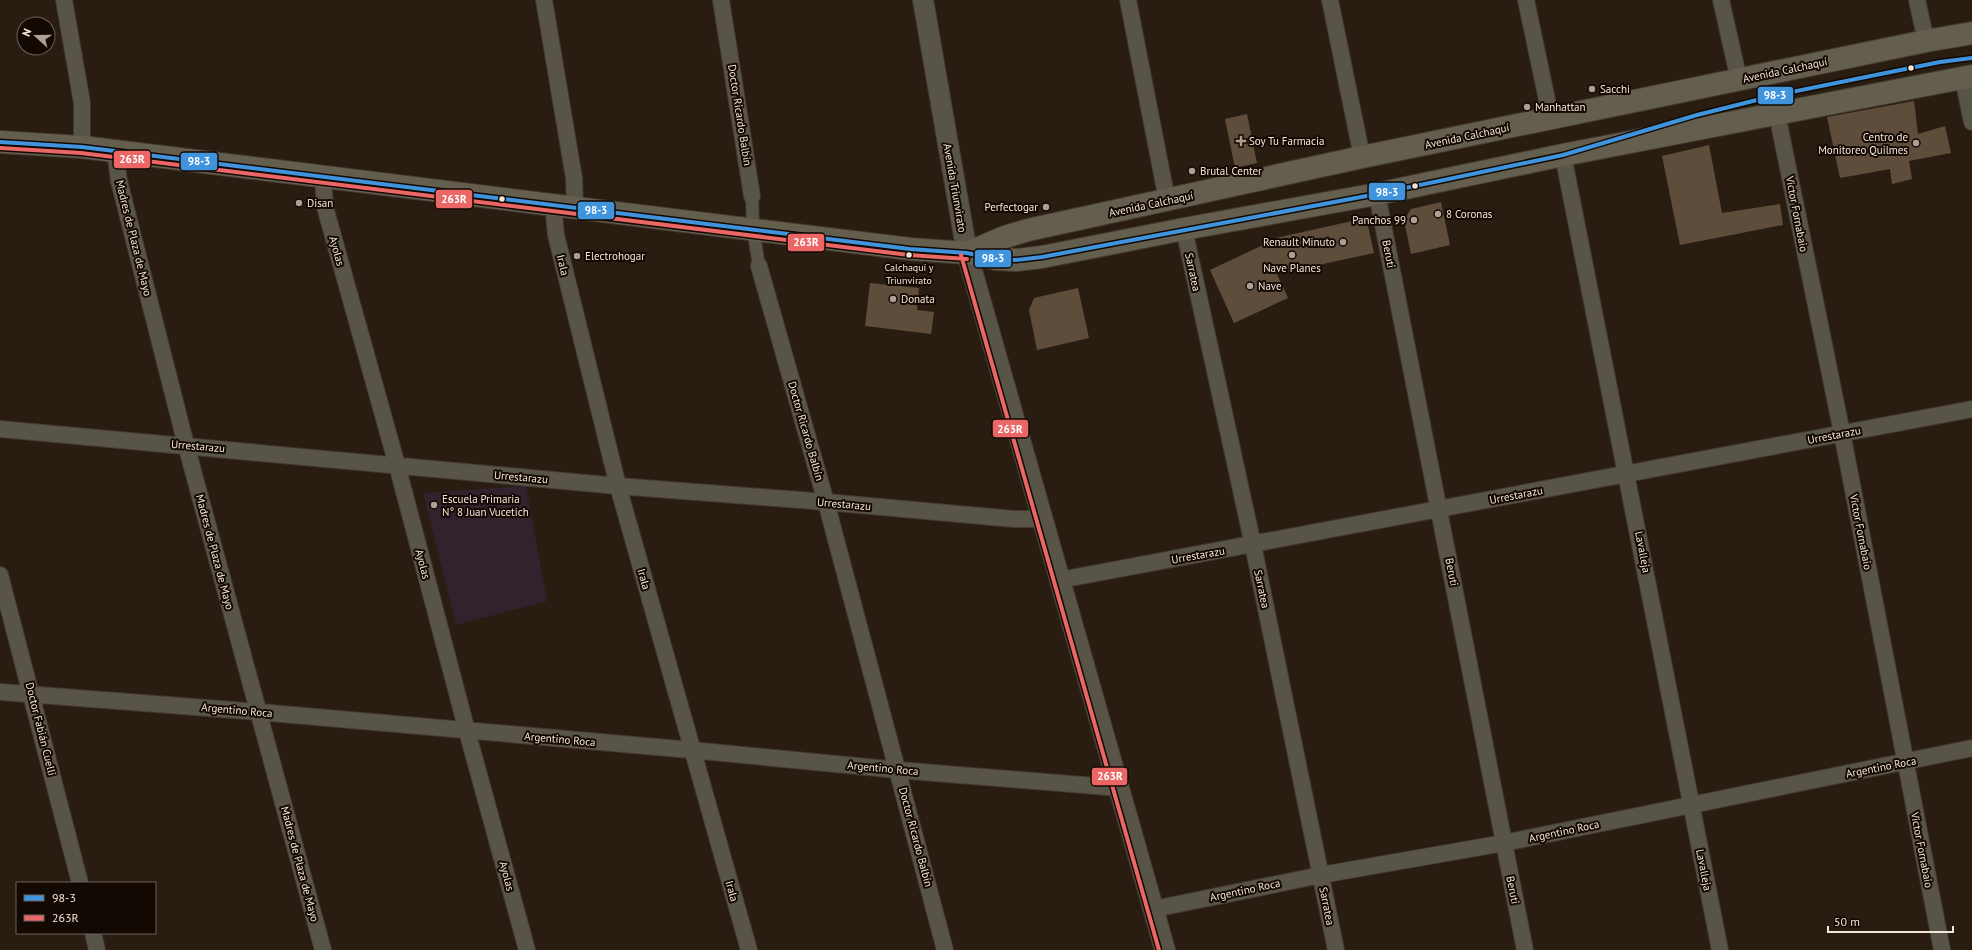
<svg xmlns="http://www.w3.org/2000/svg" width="1972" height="950" font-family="'PT Sans',sans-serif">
<rect width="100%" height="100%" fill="#291d12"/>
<path fill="#31232d" d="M 526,486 L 547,601 L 456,625 L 423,493 Z"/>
<path fill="#5f4d3c" d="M 1914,101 L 1918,134 L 1945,126 L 1951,153 L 1909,161 L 1912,179 L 1892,184 L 1890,169 L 1840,178 L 1827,117 Z
M 1247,114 L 1257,163 L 1235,168 L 1225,119 Z
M 1709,145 L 1722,213 L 1780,204 L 1783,225 L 1680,245 L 1662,156 Z
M 1441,202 L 1450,245 L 1411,254 L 1404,220 L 1411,209 Z
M 1357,220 L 1368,226 L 1374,253 L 1277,274 L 1288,298 L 1234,323 L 1210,270 L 1263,245 L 1262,241 Z
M 870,283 L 919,288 L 917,310 L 934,312 L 931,334 L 865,326 Z
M 1078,288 L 1089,338 L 1037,350 L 1029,310 L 1034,298 Z"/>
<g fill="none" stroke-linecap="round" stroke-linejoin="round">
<defs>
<path id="pedestrian" d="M 752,196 L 753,229 L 759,266"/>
<path id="minor" d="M 64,0 L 82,103 L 82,147
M 544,0 L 574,178 L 575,208
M 721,0 L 752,196
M 1128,0 L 1167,200
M 1330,0 L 1362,157
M 1526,0 L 1551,119
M 1721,0 L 1739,80
M 1917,0 L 1926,41
M 1963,78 L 1972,122
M 1777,114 L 1842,433 L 1942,950
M 115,151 L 119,181 L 186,445 L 323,950
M 1563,155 L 1720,950
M 323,177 L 325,207 L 397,465 L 467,731 L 527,950
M 1377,194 L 1525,950
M 553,205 L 556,235 L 618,486 L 749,950
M 1184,229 L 1253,545 L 1336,950
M 759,266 L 826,502 L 945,950
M 0,429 L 618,486 L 826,502 L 1014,519 L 1042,519
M 0,575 L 80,883
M 1060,580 L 1972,409
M 0,692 L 259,712 L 691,750 L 898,770 L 1120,788
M 1154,909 L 1321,875 L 1504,843 L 1972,748
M 93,933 L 97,950"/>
<path id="tertiary" d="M 923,0 L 967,253 L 1165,950"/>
<path id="primary" d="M 0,142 L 82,147 L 910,249 L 967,253 L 996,259 L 1016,260 L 1042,257 L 1184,229 L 1377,194 L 1563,155 L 1972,76
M 967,253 L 1005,237 L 1028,230 L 1362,157 L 1926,41 L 1972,33"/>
</defs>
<use href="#pedestrian" stroke="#443930" stroke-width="14"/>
<use href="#minor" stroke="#443930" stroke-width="18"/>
<use href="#tertiary" stroke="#443930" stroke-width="22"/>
<use href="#primary" stroke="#443930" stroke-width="24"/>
<use href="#pedestrian" stroke="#595448" stroke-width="12"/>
<use href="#minor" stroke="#595448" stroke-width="16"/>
<use href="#tertiary" stroke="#595448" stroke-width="20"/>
<use href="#primary" stroke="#645e4e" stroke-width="22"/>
<defs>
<path id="bus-1" d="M 0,142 L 82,147 L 910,249 L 967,253 L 996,259 L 1016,260 L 1042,257 L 1377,194 L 1563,155 L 1697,115 L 1777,95 L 1940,62 L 1972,58"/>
<path id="bus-2" d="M 0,148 L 81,153 L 909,255 L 967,259
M 961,255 L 1159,950"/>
</defs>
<use href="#bus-1" stroke="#130903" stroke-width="7"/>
<use href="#bus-2" stroke="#130903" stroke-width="7"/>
<use href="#bus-1" stroke="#4094de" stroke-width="4"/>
<use href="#bus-2" stroke="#eb6766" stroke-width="4"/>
</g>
<g fill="#f4e5d9" stroke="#130903" stroke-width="1.5">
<circle cx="1911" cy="68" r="3.5"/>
<circle cx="1415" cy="186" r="3.5"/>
<circle cx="502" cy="199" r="3.5"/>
<circle cx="909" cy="255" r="3.5"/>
</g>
<g fill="#ad9f93" stroke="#130903" stroke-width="1.5">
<circle cx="1592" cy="89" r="4"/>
<circle cx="1527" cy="107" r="4"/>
<path d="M1239 135h4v4h4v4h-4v4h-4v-4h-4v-4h4z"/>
<circle cx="1916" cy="143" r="4"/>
<circle cx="1192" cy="171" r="4"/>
<circle cx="299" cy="203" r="4"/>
<circle cx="1046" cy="207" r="4"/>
<circle cx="1438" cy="214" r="4"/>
<circle cx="1414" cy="220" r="4"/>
<circle cx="1343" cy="242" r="4"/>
<circle cx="1292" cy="255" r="4"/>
<circle cx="577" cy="256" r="4"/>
<circle cx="1250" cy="286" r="4"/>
<circle cx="893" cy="299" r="4"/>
<circle cx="434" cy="505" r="4"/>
</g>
<g text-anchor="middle" stroke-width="4" stroke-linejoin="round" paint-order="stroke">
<g font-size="10" fill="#f4e5d9" stroke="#130903">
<text x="909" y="271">Calchaquí y<tspan x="909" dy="13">Triunvirato</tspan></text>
</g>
<g font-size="11" fill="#f4e5d9" stroke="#130903">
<text transform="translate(1785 70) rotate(-12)" y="4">Avenida Calchaquí</text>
<text transform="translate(740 115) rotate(81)" y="4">Doctor Ricardo Balbín</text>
<text transform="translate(1467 136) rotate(-12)" y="4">Avenida Calchaquí</text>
<text transform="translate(955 188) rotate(80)" y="4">Avenida Triunvirato</text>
<text transform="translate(1151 204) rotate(-12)" y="4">Avenida Calchaquí</text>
<text transform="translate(1797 214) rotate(79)" y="4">Víctor Fornabaio</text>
<text transform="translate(134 238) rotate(76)" y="4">Madres de Plaza de Mayo</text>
<text transform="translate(337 251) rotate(74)" y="4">Ayolas</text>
<text transform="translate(1389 254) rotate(79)" y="4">Beruti</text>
<text transform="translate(563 265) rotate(76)" y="4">Irala</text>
<text transform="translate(1193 272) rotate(78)" y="4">Sarratea</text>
<text transform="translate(806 431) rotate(74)" y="4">Doctor Ricardo Balbín</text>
<text transform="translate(1834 435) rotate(-11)" y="4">Urrestarazu</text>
<text transform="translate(198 446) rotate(5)" y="4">Urrestarazu</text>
<text transform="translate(521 477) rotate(5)" y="4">Urrestarazu</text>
<text transform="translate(1516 495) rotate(-11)" y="4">Urrestarazu</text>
<text transform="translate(844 504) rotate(5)" y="4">Urrestarazu</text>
<text transform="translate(1861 532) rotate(79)" y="4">Víctor Fornabaio</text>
<text transform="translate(215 552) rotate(75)" y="4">Madres de Plaza de Mayo</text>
<text transform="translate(1643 552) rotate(79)" y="4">Lavalleja</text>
<text transform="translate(1198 555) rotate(-10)" y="4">Urrestarazu</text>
<text transform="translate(423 564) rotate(75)" y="4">Ayolas</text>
<text transform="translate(1452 572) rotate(79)" y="4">Beruti</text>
<text transform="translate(644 579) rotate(74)" y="4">Irala</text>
<text transform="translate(1262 589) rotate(78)" y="4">Sarratea</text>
<text transform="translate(237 710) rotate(5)" y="4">Argentino Roca</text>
<text transform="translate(41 729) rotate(76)" y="4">Doctor Fabián Cuelli</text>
<text transform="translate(560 739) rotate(5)" y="4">Argentino Roca</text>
<text transform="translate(1881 767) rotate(-11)" y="4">Argentino Roca</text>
<text transform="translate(883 768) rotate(5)" y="4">Argentino Roca</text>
<text transform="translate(1564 831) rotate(-12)" y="4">Argentino Roca</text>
<text transform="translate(916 837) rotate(75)" y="4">Doctor Ricardo Balbín</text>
<text transform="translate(1922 850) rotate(79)" y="4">Víctor Fornabaio</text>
<text transform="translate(300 864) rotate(75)" y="4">Madres de Plaza de Mayo</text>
<text transform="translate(1704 870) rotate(79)" y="4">Lavalleja</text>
<text transform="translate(507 876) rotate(75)" y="4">Ayolas</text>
<text transform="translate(1245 890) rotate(-12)" y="4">Argentino Roca</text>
<text transform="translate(1513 890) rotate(79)" y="4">Beruti</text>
<text transform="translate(732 891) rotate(74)" y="4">Irala</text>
<text transform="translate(1327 906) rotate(79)" y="4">Sarratea</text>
</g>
<g font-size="11" fill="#f4e5d9" stroke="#130903" text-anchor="start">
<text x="1600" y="93">Sacchi</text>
<text x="1535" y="111">Manhattan</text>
<text x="1908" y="141" text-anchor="end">Centro de<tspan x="1908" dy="13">Monitoreo Quilmes</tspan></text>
<text x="1249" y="145">Soy Tu Farmacia</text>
<text x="1200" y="175">Brutal Center</text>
<text x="307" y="207">Disan</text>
<text x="1038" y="211" text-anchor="end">Perfectogar</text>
<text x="1446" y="218">8 Coronas</text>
<text x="1406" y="224" text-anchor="end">Panchos 99</text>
<text x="1335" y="246" text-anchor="end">Renault Minuto</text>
<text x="585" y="260">Electrohogar</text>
<text x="1292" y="272" text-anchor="middle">Nave Planes</text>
<text x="1258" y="290">Nave</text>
<text x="901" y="303">Donata</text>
<text x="442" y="503">Escuela Primaria<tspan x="442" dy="13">N° 8 Juan Vucetich</tspan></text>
</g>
</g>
<g stroke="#130903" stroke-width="1.5">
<rect x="1757" y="86" width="37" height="19" rx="4" fill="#4094de"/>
<rect x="113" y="150" width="38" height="19" rx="4" fill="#eb6766"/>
<rect x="180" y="152" width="38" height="19" rx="4" fill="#4094de"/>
<rect x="1368" y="182" width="38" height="19" rx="4" fill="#4094de"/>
<rect x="435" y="189" width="38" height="20" rx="4" fill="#eb6766"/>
<rect x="577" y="201" width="38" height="19" rx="4" fill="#4094de"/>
<rect x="787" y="233" width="38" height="19" rx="4" fill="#eb6766"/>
<rect x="974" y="249" width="38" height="19" rx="4" fill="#4094de"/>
<rect x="992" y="419" width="37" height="19" rx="4" fill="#eb6766"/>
<rect x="1091" y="767" width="37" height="19" rx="4" fill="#eb6766"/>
</g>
<g font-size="11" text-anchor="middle" font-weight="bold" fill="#fff">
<text x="1775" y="99">98-3</text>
<text x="132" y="163">263R</text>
<text x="199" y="165">98-3</text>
<text x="1387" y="196">98-3</text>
<text x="454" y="203">263R</text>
<text x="596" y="214">98-3</text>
<text x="806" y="246">263R</text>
<text x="993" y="262">98-3</text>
<text x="1010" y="433">263R</text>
<text x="1110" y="780">263R</text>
</g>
<rect x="16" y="882" width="140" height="52" fill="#130903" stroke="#6d6159"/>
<rect x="24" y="895" width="20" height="6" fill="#4094de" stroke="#6d6159"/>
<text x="52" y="902" font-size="12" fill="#f4e5d9">98-3</text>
<rect x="24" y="915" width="20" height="6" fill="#eb6766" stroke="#6d6159"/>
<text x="52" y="922" font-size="12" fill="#f4e5d9">263R</text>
<g transform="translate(36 36) rotate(291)"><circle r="19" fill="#130903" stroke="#6d6159"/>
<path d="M0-3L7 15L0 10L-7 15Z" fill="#ad9f93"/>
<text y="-6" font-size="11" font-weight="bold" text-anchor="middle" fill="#f4e5d9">N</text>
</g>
<path d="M1828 926v6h125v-6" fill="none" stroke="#f4e5d9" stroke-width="2"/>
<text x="1834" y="926" font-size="12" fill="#f4e5d9" stroke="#130903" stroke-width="3" paint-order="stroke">50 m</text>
</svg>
